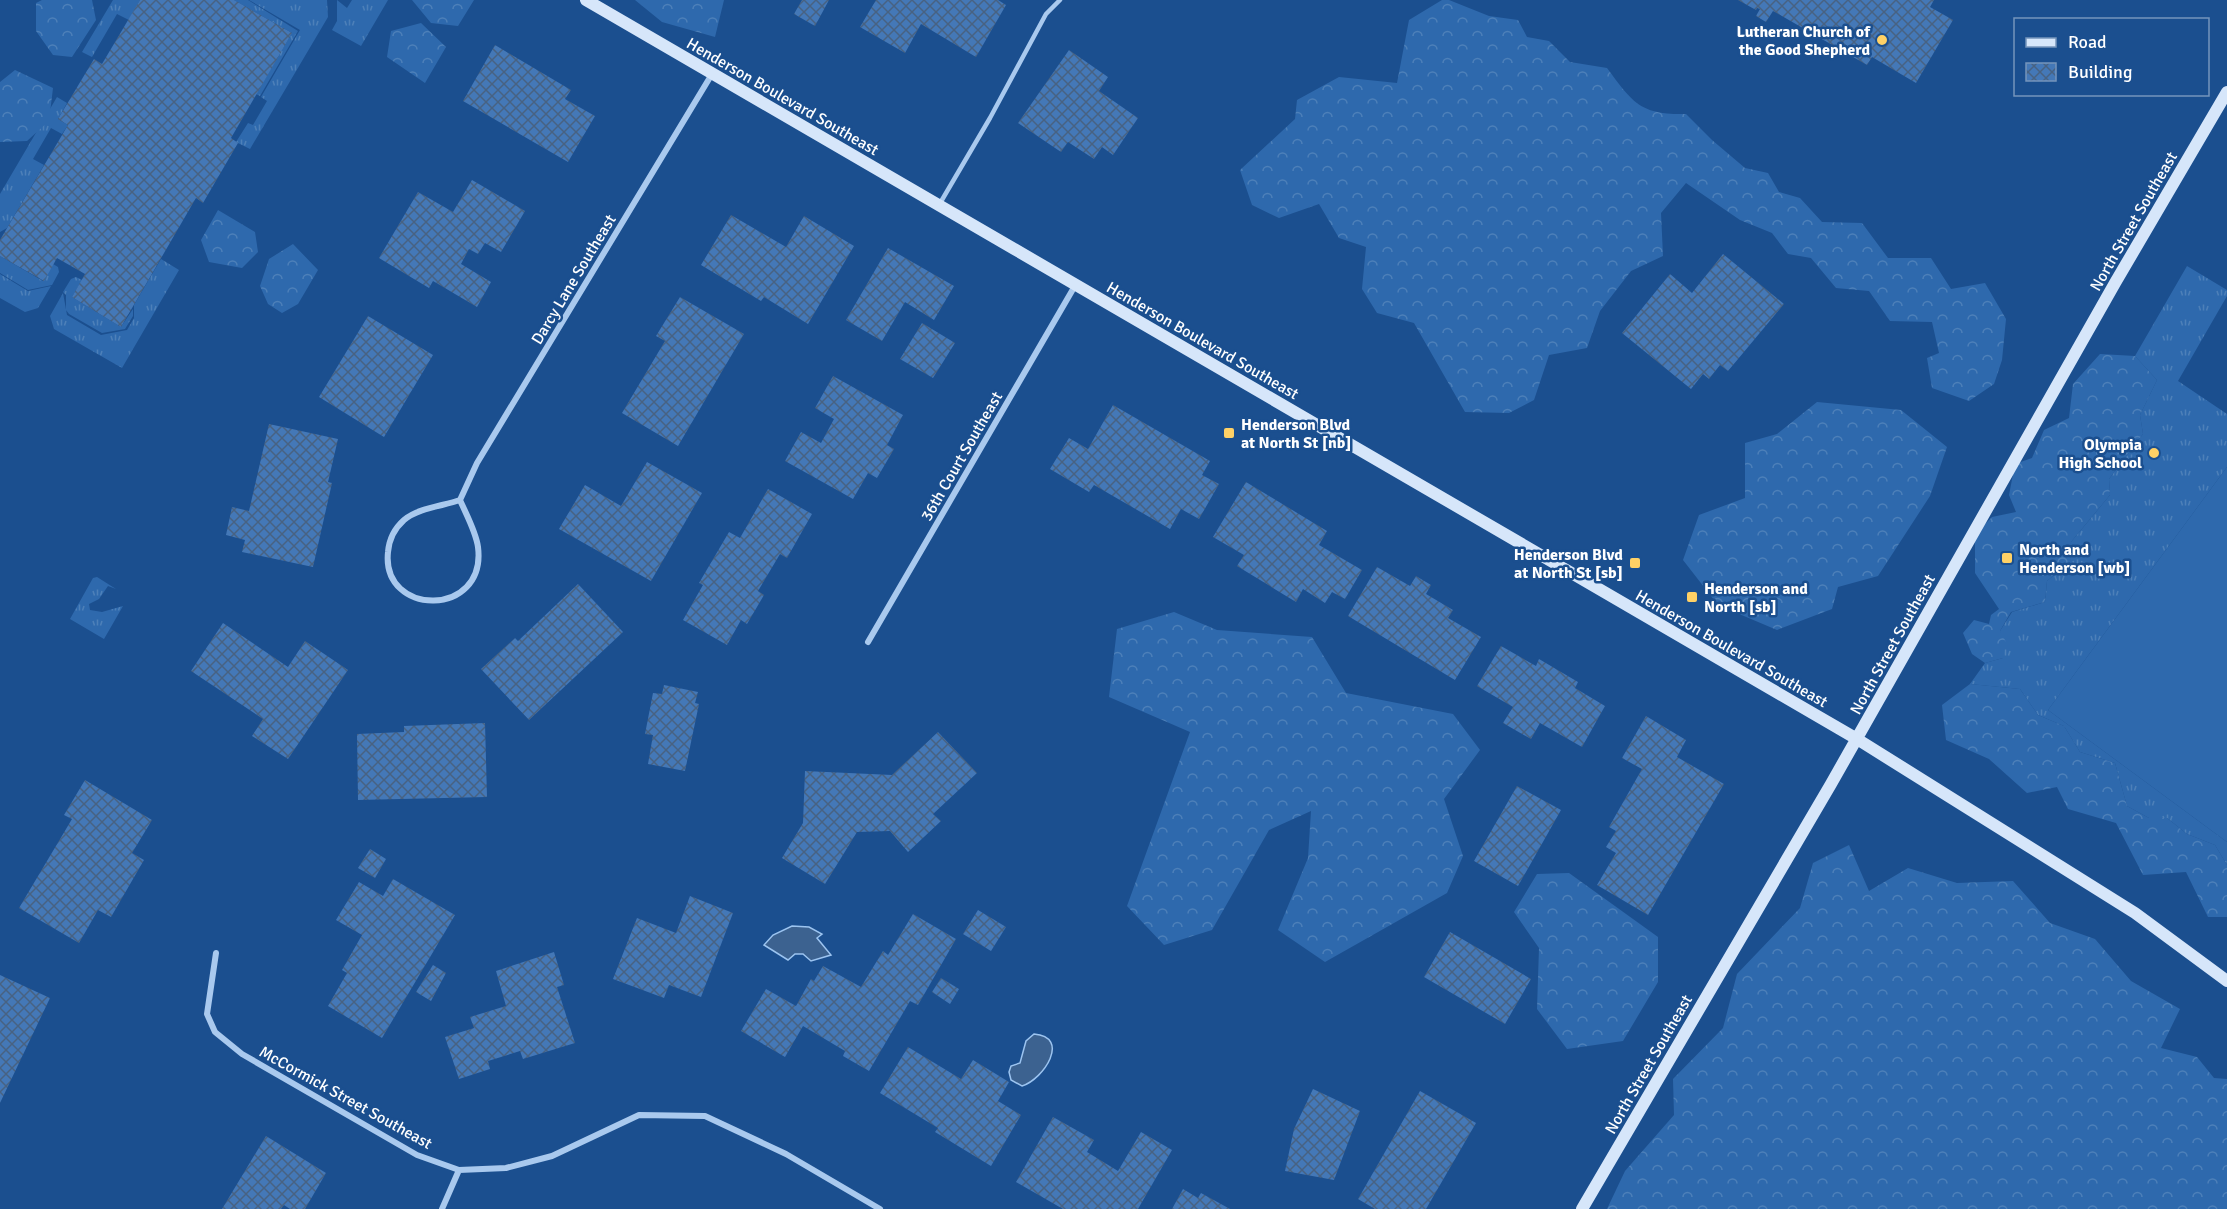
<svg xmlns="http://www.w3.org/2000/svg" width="2227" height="1209" font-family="Signika,sans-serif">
<defs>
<pattern id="grass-tufts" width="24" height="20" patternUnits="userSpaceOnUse" patternTransform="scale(1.5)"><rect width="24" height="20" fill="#2e69ad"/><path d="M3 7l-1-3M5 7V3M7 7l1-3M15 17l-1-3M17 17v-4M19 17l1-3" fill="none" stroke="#4d80b9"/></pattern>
<pattern id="forest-crowns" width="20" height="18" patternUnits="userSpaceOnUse" patternTransform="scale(1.5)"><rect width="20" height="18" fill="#2e69ad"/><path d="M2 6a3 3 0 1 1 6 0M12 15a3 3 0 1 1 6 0" fill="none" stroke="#4d80b9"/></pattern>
<pattern id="building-cross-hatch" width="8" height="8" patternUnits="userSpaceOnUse" patternTransform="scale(1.5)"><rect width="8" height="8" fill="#4478b7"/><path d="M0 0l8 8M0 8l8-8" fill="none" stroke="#486282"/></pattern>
</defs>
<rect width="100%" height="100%" fill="#1b4f8f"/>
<path fill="url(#grass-tufts)" d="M 113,0 L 140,0 L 129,20 L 117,14 L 92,57 L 82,52 Z
M 234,0 L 248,0 L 298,31 L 260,96 L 256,94 L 292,33 Z
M 249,0 L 327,0 L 328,17 L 250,149 L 236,142 L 248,123 L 253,125 L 267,101 L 261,97 L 300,30 Z
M 337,0 L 347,8 L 352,0 L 388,0 L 361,46 L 332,30 L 337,21 Z
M 57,97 L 67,103 L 58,119 L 68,125 L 62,134 L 51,128 L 33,159 L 44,165 L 7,228 L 0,232 L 0,194 Z
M 0,256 L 43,281 L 53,264 L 58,267 L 59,272 L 52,285 L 28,290 L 0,273 Z
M 161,259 L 179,270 L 122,368 L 54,329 L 50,316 L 63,293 L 67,315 L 101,335 L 127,330 L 134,318 L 134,305 Z
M 2187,266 L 2227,290 L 2227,296 L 2178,381 L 2227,414 L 2227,467 L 2048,710 L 2227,842 L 2227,865 L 2215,845 L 2187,834 L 2167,818 L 2149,818 L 2127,806 L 2115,763 L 2080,752 L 2064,726 L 2038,715 L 2020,689 L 1970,684 L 1985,663 L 2003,658 L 2000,631 L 2012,612 L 2045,602 L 2047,581 L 2070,562 L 2071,542 L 2110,495 L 2109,479 L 2143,434 L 2140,415 L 2157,380 L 2135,356 Z
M 0,274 L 28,291 L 51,286 L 38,308 L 25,312 L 0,298 Z
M 76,277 L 82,280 L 72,297 L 121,327 L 133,309 L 133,316 L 125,329 L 102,333 L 69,314 L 66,310 L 66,295 L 63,292 L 71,279 Z
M 97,577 L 116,589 L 108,586 L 99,599 L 89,604 L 90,610 L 102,612 L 123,606 L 104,639 L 70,619 L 93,578 Z"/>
<path fill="url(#forest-crowns)" d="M 42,0 L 92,0 L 96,20 L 72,57 L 53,55 L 36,31 L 36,3 Z
M 412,0 L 474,0 L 458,26 L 431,23 Z
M 635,0 L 724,0 L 715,37 L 662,22 Z
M 1442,0 L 1449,0 L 1489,16 L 1518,20 L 1527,37 L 1549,41 L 1570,62 L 1607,68 C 1633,103 1640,115 1686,114 L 1712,140 L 1745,168 L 1768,173 L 1779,192 L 1800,198 L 1822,222 L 1862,223 L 1888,258 L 1931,258 L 1951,289 L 1985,283 L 2006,319 L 2002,360 L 1994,384 L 1969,401 L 1932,388 L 1927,358 L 1939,353 L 1932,322 L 1890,321 L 1869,291 L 1836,288 L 1811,258 L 1788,254 L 1772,233 L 1740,220 L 1686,183 L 1661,213 L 1663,256 L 1631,271 L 1600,311 L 1587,348 L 1549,355 L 1534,400 L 1509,413 L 1465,412 L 1414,323 L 1377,313 L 1362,289 L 1366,247 L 1339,238 L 1319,204 L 1279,218 L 1252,205 L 1240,170 L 1295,119 L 1297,100 L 1339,77 L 1397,83 L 1409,20 Z
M 421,23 L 446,47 L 425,83 L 387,57 L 391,31 Z
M 15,70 L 53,88 L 49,121 L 27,141 L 0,142 L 0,82 Z
M 218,210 L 255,232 L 258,252 L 242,268 L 209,262 L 201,240 Z
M 293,244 L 318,270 L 298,304 L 282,313 L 268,304 L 260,286 L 269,259 Z
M 2100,354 L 2135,356 L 2157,380 L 2140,415 L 2143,434 L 2109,479 L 2110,495 L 2071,542 L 2070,562 L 2047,581 L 2045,602 L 2011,612 L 2000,631 L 2006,642 L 2003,658 L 1985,663 L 1972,654 L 1963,633 L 1974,620 L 1989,624 L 1991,615 L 1999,609 L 1975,573 L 1975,534 L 1992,517 L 2016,512 L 2009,495 L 2015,464 L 2032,458 L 2044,430 L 2069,418 L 2073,384 Z
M 1817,402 L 1901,410 L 1947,447 L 1930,496 L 1878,576 L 1838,587 L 1832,609 L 1777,630 L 1718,605 L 1683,560 L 1699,515 L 1745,498 L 1745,443 L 1777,434 Z
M 1174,612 L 1217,630 L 1312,637 L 1346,693 L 1453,714 L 1480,750 L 1444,799 L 1463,856 L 1447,893 L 1325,962 L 1278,930 L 1308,858 L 1311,811 L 1269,830 L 1212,930 L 1164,945 L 1127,906 L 1190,732 L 1109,697 L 1117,629 Z
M 1970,684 L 2020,689 L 2038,715 L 2064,726 L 2080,752 L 2115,763 L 2127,806 L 2149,818 L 2167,818 L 2187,834 L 2215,845 L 2227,865 L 2227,917 L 2208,917 L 2186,872 L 2143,875 L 2116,823 L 2068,809 L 2057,787 L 2027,793 L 1989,759 L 1946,740 L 1942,705 Z
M 1849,845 L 1869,891 L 1908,868 L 1957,883 L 2013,881 L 2050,923 L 2095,939 L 2131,981 L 2180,1009 L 2161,1048 L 2197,1057 L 2214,1078 L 2227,1079 L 2227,1209 L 1607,1209 L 1625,1171 L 1674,1115 L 1673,1079 L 1723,1028 L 1737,974 L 1800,908 L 1813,863 Z
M 1569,873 L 1658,937 L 1658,982 L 1623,1041 L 1567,1049 L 1537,1009 L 1539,948 L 1514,912 L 1537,874 Z"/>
<path fill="#2e69ad" d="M 2227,467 L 2227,842 L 2048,710 Z"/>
<path fill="#3c6290" stroke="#9cc4f0" stroke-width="1.5" d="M 792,926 L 809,927 L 822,934 L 817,938 L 831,955 L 811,961 L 803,954 L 795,954 L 788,960 L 764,945 L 773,935 Z
M 1034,1034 C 1071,1037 1044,1079 1022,1086 L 1011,1080 L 1009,1072 L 1011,1066 L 1020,1063 L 1026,1041 Z"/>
<path fill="url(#building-cross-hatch)" d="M 140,0 L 234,0 L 292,33 L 231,138 L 238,143 L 203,203 L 196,198 L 121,327 L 72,297 L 85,274 L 57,258 L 44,281 L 0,256 L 0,240 L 68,125 L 58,119 L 94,59 L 102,64 Z
M 802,0 L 829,0 L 815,26 L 794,14 Z
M 876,0 L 998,0 L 1006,5 L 976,57 L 921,24 L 905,53 L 860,27 Z
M 1738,0 L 1934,0 L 1930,7 L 1953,20 L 1916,83 L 1872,57 L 1867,65 L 1773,11 L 1766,22 L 1756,16 L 1760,9 L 1757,8 L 1756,10 Z
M 495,45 L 571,90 L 565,99 L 595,116 L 568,162 L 463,101 Z
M 1069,50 L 1108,77 L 1099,91 L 1138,118 L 1113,155 L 1102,147 L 1094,159 L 1068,142 L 1061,152 L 1018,123 Z
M 472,180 L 525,211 L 501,252 L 485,243 L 478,254 L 469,249 L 461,264 L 491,282 L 477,307 L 433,281 L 429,288 L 379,258 L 418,192 L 453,212 Z
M 731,215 L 786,247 L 804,216 L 854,246 L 808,324 L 764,297 L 761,301 L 701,265 Z
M 888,248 L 954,286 L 934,320 L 905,302 L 882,341 L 846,320 Z
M 1723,254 L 1784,304 L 1728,371 L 1720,365 L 1709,379 L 1703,374 L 1691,389 L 1622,333 L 1670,274 L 1692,293 Z
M 680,297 L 744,334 L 678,446 L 622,413 L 665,341 L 656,336 Z
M 368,316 L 433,355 L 384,437 L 319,397 Z
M 922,323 L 955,343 L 933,378 L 900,359 Z
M 833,376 L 903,415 L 887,445 L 894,449 L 877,478 L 868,473 L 853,499 L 785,461 L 801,432 L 821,443 L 834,419 L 815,408 Z
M 1113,405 L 1210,461 L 1202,475 L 1219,484 L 1199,519 L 1181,509 L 1170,529 L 1094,485 L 1089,492 L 1050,469 L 1069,438 L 1088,449 Z
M 269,424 L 338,439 L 328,482 L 332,483 L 313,567 L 242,552 L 245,540 L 226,535 L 232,507 L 249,511 Z
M 647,462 L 702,493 L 651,581 L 559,529 L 585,485 L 621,506 Z
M 1246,482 L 1327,531 L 1319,545 L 1362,570 L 1345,599 L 1332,592 L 1325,603 L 1303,589 L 1296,602 L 1237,566 L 1244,555 L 1213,537 Z
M 768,489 L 812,514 L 787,558 L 780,554 L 758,591 L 764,595 L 747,624 L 741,620 L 727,645 L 683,620 L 703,585 L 699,583 L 729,532 L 740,538 Z
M 1377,567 L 1410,586 L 1416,576 L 1431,585 L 1426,594 L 1453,610 L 1448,618 L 1481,637 L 1455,680 L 1348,616 Z
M 578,584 L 623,632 L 529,720 L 481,669 L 515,638 L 518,641 Z
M 223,623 L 288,667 L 305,641 L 348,670 L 288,759 L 252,736 L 263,719 L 191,671 Z
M 1501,646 L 1536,666 L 1539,659 L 1578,682 L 1575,688 L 1605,706 L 1582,747 L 1540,723 L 1531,739 L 1503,723 L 1513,707 L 1477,686 Z
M 664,685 L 698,692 L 695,703 L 699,704 L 685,771 L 648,764 L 653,735 L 645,734 L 653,693 L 662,694 Z
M 1646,716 L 1686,740 L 1677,757 L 1724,784 L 1648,915 L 1597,885 L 1616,853 L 1606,847 L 1616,831 L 1609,827 L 1642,769 L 1622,758 Z
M 485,723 L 487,797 L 358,800 L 357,734 L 404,732 L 404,726 Z
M 938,732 L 977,773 L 933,814 L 941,821 L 908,852 L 890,831 L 857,832 L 825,884 L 782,858 L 803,823 L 805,771 L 892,775 Z
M 85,780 L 152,820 L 132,853 L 144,860 L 111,917 L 98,910 L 79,943 L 19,908 L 72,819 L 64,815 Z
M 1517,786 L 1561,810 L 1518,886 L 1474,861 Z
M 370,849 L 386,859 L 375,878 L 358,868 Z
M 393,879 L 455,915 L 382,1038 L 328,1006 L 347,973 L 342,970 L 362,935 L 336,920 L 359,882 L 383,896 Z
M 690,896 L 733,913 L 701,997 L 669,985 L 664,998 L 613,979 L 637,918 L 676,933 Z
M 978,910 L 1006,927 L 991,951 L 963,934 Z
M 913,914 L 956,939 L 918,1005 L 910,1001 L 869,1071 L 843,1056 L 845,1051 L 803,1026 L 785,1057 L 741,1031 L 766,989 L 796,1006 L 811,979 L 814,981 L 823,966 L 861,987 L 883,951 L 888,955 Z
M 1450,932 L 1531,979 L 1505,1024 L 1424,977 Z
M 554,952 L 564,985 L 557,987 L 575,1043 L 523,1059 L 520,1051 L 488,1061 L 490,1069 L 459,1079 L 445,1037 L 474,1028 L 470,1017 L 506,1006 L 496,971 Z
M 433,965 L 446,973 L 431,1001 L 416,992 Z
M 0,975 L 50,998 L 0,1103 Z
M 941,978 L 959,989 L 950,1004 L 932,992 Z
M 908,1047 L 961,1079 L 973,1060 L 1009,1082 L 998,1101 L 1021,1115 L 991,1166 L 935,1132 L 938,1128 L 880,1093 Z
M 1313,1089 L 1360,1111 L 1334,1180 L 1285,1171 L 1294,1129 Z
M 1420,1091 L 1476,1123 L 1426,1209 L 1375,1209 L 1358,1199 Z
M 1053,1117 L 1094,1140 L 1087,1152 L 1118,1171 L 1141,1132 L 1172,1150 L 1138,1209 L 1063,1209 L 1016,1182 Z
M 266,1136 L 326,1173 L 305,1209 L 290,1209 L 284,1205 L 281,1209 L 222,1209 Z
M 1183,1189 L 1198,1198 L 1201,1193 L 1230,1209 L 1172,1209 Z"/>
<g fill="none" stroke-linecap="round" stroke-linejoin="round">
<path stroke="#a9c9ee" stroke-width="4.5" d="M 939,205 L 990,118 L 1046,14 L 1060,0"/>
<path stroke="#a9c9ee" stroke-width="6" d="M 460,500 L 477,463 L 712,74
M 460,500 C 466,514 476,532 478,547 C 487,618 381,617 388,552 C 389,540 395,528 404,520 C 418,508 443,506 460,500 Z
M 868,642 L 1076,284
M 216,953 L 207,1014 L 215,1032 L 242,1054 L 417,1155 L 459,1170 L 506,1168 L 552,1156 L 639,1115 L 705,1116 L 786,1154 L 880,1209
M 442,1209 L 459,1170"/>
<path stroke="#d6e6fa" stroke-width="12" d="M 586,0 L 1857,739 L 2135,913 L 2227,981
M 1582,1209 L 1831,784 L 2115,283 L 2227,92"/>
</g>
<g fill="#ffd166" stroke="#1b4f8f" stroke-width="2">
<circle cx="1882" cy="40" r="6"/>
<rect x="1223" y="427" width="12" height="12" rx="3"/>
<circle cx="2154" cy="453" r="6"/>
<rect x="2001" y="552" width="12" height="12" rx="3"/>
<rect x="1629" y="557" width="12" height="12" rx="3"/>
<rect x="1686" y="591" width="12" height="12" rx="3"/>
</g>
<g text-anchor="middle" stroke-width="5" stroke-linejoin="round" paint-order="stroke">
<g font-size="16" font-weight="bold" fill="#fff" stroke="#1b4f8f" text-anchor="end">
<text x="1870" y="37">Lutheran Church of<tspan x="1870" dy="18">the Good Shepherd</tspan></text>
<text x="1241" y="430" text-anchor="start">Henderson Blvd<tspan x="1241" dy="18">at North St [nb]</tspan></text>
<text x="2142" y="450">Olympia<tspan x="2142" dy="18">High School</tspan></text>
<text x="2019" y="555" text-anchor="start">North and<tspan x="2019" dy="18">Henderson [wb]</tspan></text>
<text x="1623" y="560">Henderson Blvd<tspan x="1623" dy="18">at North St [sb]</tspan></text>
<text x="1704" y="594" text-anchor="start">Henderson and<tspan x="1704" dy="18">North [sb]</tspan></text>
</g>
<g font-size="16" fill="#fff" stroke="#1b4f8f">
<text transform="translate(783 96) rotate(30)" y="6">Henderson Boulevard Southeast</text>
<text transform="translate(2133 221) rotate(-60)" y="6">North Street Southeast</text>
<text transform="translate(573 279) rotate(-59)" y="6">Darcy Lane Southeast</text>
<text transform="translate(1203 340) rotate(30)" y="6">Henderson Boulevard Southeast</text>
<text transform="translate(961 456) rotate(-60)" y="6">36th Court Southeast</text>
<text transform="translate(1892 644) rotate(-61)" y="6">North Street Southeast</text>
<text transform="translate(1732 648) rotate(30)" y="6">Henderson Boulevard Southeast</text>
<text transform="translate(1648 1064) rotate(-60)" y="6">North Street Southeast</text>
<text transform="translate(346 1097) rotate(29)" y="6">McCormick Street Southeast</text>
</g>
</g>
<rect x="2014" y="18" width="195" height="78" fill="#1b4f8f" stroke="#7695bc" stroke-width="1.5"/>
<rect x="2026" y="38" width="30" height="9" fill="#d6e6fa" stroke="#7695bc" stroke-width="1.5"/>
<text x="2068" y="48" font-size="18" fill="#ffffff">Road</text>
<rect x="2026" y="63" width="30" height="18" fill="url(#building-cross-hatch)" stroke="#7695bc" stroke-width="1.5"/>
<text x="2068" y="78" font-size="18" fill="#ffffff">Building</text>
</svg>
